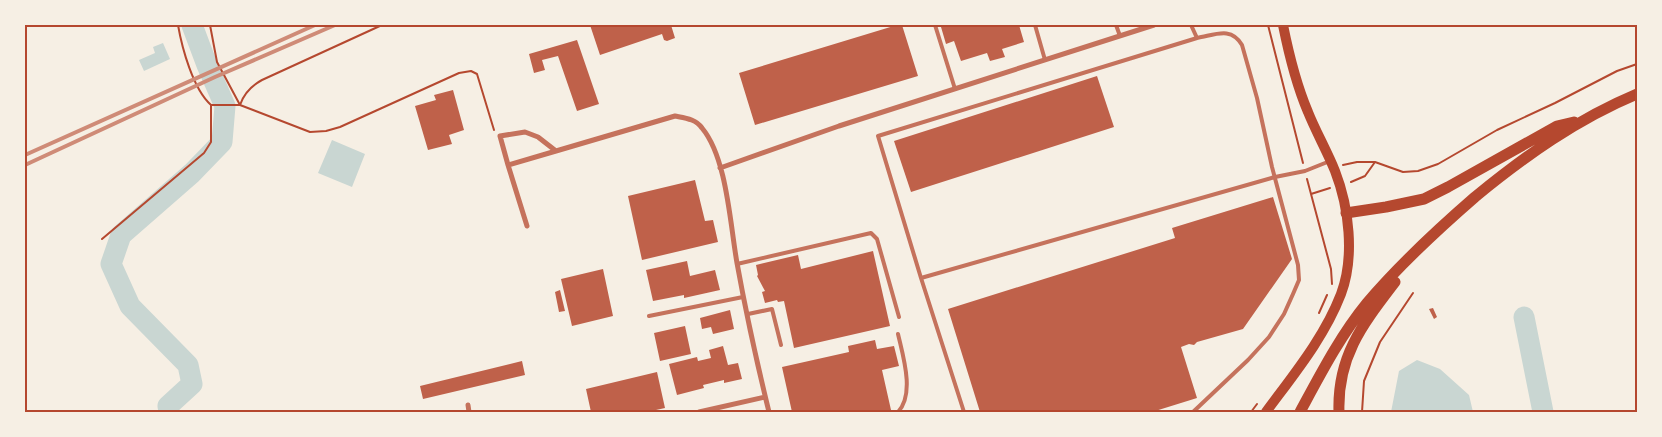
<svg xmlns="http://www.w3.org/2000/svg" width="1662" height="437" font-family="'Varela Round',sans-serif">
<rect width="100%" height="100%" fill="#f6efe4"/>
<path fill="#c9d6d2" d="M 163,43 L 170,59 L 144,71 L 139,60 L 155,53 L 153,47 Z
M 332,140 L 365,154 L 352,187 L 318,173 Z
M 1417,360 L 1440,369 L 1469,395 L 1473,412 L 1391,412 L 1399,371 Z"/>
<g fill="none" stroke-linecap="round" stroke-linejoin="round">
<path stroke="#c9d6d2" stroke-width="21" d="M 1524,317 L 1543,412
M 169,412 L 168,406 L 192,384 L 188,365 L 130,306 L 111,264 L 121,235 L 192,173 L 222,142 L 225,106 L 207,65 L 192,25"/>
</g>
<path fill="#bf614a" d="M 590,25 L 671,25 L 675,38 L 667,41 L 664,40 L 662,34 L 600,55 Z
M 897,25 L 902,25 L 918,76 L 755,125 L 739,73 Z
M 948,25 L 1019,25 L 1024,42 L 1002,49 L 1005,57 L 990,61 L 987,53 L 961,61 L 954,41 L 946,44 L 941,27 Z
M 577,40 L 599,104 L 577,111 L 558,56 L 542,60 L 545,70 L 534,73 L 529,54 Z
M 1097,76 L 1114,127 L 911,192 L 894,141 Z
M 453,90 L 464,130 L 449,135 L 452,144 L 428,150 L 415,106 L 436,100 L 434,95 Z
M 695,180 L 705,221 L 713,220 L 718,242 L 642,260 L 628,196 Z
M 1273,197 L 1292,259 L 1243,329 L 1197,342 L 1194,345 L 1189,344 L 1181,347 L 1197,398 L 1152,412 L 980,412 L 948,309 L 1175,238 L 1172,228 Z
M 873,251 L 890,326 L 794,348 L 784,301 L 778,302 L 777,300 L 765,303 L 762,292 L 765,291 L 757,276 L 758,275 L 756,265 L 798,255 L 801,269 Z
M 687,261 L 690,276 L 715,270 L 720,290 L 684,298 L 684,295 L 653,301 L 646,270 Z
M 603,269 L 613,316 L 572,326 L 561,279 Z
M 560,290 L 565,311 L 559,312 L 555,292 Z
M 1433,308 L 1437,317 L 1434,319 L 1429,309 Z
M 730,310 L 734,329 L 713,334 L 711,327 L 702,329 L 700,318 Z
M 685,326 L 691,354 L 660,361 L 654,333 Z
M 875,340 L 877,349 L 894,346 L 899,366 L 882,370 L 891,410 L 881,412 L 792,412 L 782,367 L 849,352 L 848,346 Z
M 723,346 L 728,365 L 738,363 L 742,379 L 724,383 L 724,380 L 703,385 L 704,388 L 677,395 L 669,364 L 697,357 L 698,361 L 711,358 L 709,350 Z
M 522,361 L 525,375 L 423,399 L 420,386 Z
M 657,372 L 665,408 L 647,412 L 591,412 L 586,389 Z"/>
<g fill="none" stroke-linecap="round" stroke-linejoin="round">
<path stroke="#b5482f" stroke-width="2" d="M 178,25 C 182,48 193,89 211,105 L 240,105 L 310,132 L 326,131 L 340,127 L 459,73 L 471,71 L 477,74 L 494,130
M 210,25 L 217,62 L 240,105
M 1268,25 L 1303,163
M 240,105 C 244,93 251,86 262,80 L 382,25
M 1343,165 L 1357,162 L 1375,162 L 1403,172 L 1418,171 L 1438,164 L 1497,130 L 1555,103 L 1617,71 L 1637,64
M 1307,179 L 1331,269 L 1332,284
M 1351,182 L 1365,176 L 1375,162
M 1311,194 L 1330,188
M 102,239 L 204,153 L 211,142 L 211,105
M 1319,313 L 1327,295
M 1251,412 L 1257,404
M 1362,412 L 1364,381 L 1380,342 L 1413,293"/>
<path stroke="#c5725c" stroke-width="4" d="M 935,25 L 955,89
M 1035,25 L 1045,60
M 1116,25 L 1120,36
M 1191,25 L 1197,38 C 1215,35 1231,26 1242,45 L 1257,98 L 1272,167 L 1298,265 L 1299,280 L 1293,294 L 1284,314 L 1269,337 L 1248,360 L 1193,412
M 737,264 L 871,233 L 877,239 L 899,317
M 921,278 L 878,136 L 1197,38
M 748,314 L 772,309 L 781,345
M 649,316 L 743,297
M 898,412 C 915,394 903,356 898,334
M 964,412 L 921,278 L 1275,177 L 1305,171 L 1330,161"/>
<path stroke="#c5725c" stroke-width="5" d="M 525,132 L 538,137 L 556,151 L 508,165 L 500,136 Z
M 556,151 L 675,116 C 685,118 696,119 702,128 C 727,158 730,224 737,263 C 746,313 757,363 769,412
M 508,165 L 527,226
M 720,168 L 839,126 L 1154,25
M 468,405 L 469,412
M 699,412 L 765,397"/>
<path stroke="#b5482f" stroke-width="10" d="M 1266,412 C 1294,374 1324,338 1341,294 C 1355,257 1349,207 1335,171 C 1327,151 1316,132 1308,112 C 1296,84 1289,55 1283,25"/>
<path stroke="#b5482f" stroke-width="11" d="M 1346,213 L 1386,207 L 1424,199 L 1448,187 L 1557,126 L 1574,122
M 1300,412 C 1320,375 1340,336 1367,303 C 1400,264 1437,230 1475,197 C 1525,156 1577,119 1637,94
M 1339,412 C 1337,356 1363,324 1395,282"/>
<path stroke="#cf8b77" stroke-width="4" d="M 25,155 L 315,25
M 25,165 L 215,77 L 335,25"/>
</g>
<rect width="1662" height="437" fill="none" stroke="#f6efe4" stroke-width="52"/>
<rect x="26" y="26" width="1610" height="385" fill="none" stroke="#b5482f" stroke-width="2"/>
</svg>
